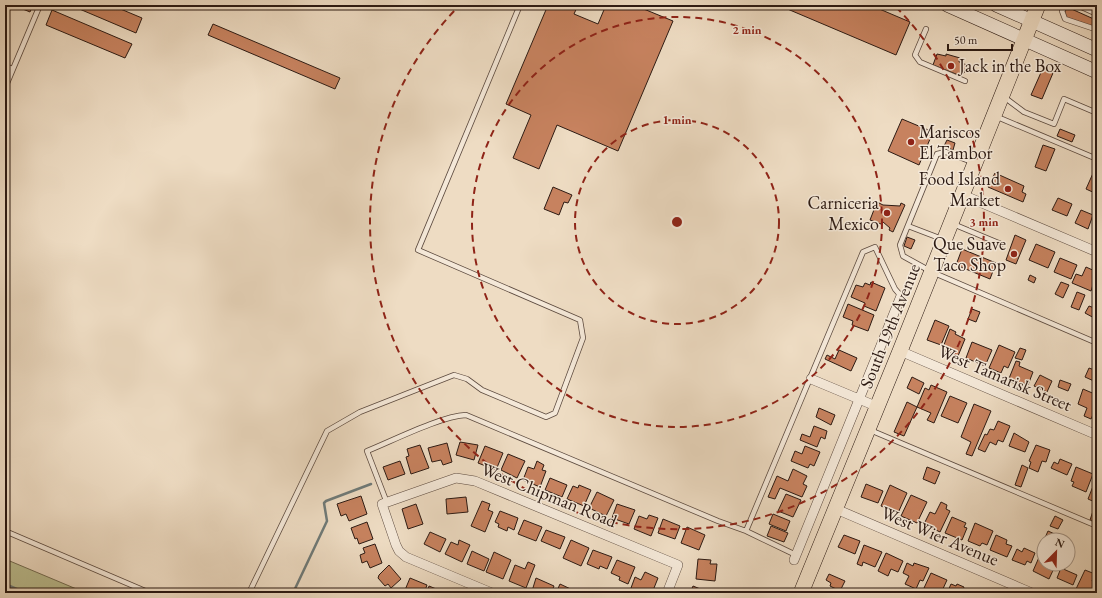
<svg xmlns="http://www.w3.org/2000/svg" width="1102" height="598" font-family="'EB Garamond',serif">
<rect width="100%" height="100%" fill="#eedcc3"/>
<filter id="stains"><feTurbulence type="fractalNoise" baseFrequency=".005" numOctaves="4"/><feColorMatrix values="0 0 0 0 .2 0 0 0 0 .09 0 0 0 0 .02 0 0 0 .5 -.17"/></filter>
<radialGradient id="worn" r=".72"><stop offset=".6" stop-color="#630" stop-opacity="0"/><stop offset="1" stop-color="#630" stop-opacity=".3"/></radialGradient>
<path fill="#bcbf91" stroke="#746c52" d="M 5,559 L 86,593 L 5,593 Z"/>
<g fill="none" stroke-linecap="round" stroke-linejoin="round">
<path stroke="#6f7a78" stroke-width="2.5" d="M 5,584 L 26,593
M 293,593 L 327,521 L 324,503 L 326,501 L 371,484"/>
</g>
<path fill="#c7825f" stroke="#2c1a13" d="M 13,5 L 33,5 L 30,12 Z
M 70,5 L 111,5 L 142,18 L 136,33 Z
M 548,5 L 578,5 L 574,14 L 598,24 L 606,5 L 634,5 L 673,21 L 618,151 L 557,125 L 539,169 L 513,158 L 531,115 L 506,104 Z
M 778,5 L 870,5 L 910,22 L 896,55 Z
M 1067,7 L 1096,20 L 1092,28 L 1063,16 Z
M 52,10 L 132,44 L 125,58 L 46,25 Z
M 213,24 L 340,78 L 335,89 L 208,35 Z
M 937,54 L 946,56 L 946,54 L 960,58 L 959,62 L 967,65 L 964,73 L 962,73 L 961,76 L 933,65 Z
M 1043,68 L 1053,73 L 1042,99 L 1031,95 Z
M 902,119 L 933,132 L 919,165 L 888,151 Z
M 1060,129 L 1075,135 L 1072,142 L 1057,136 Z
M 947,140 L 955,143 L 953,150 L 944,146 Z
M 1043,145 L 1055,149 L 1046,171 L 1035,167 Z
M 1094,171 L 1097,173 L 1097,194 L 1086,189 Z
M 995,173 L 1024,186 L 1022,192 L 1026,194 L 1023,202 L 988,187 Z
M 553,187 L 572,195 L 568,203 L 564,202 L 559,215 L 544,209 Z
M 1058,198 L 1072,204 L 1067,216 L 1052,210 Z
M 877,202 L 883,205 L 900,206 L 901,203 L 905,205 L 893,232 L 889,230 L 890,228 L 883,222 L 881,224 L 870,220 Z
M 1081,210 L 1093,215 L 1088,229 L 1075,223 Z
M 1015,235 L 1026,240 L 1016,264 L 1006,260 Z
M 907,237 L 915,240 L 911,249 L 904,246 Z
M 1036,244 L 1055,252 L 1048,268 L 1029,260 Z
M 962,249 L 996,263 L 990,279 L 956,265 Z
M 1060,258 L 1077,265 L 1071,279 L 1054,272 Z
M 1086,267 L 1097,272 L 1091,291 L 1072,283 L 1076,274 L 1082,276 Z
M 1030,275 L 1036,278 L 1034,283 L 1028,280 Z
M 871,282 L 885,288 L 876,311 L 864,306 L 865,303 L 851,297 L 856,285 L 863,287 L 865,283 L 870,285 Z
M 1061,282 L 1069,285 L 1063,298 L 1055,294 Z
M 1077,292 L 1085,295 L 1079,310 L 1071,307 Z
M 848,304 L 874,315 L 868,331 L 852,325 L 853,321 L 843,317 Z
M 1089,306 L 1097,309 L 1096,319 L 1085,313 Z
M 972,309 L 980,312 L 976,322 L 968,319 Z
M 935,320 L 949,326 L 941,345 L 927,340 Z
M 950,329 L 956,332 L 955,334 L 965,339 L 958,356 L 942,350 Z
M 972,342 L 992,350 L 985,366 L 966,358 Z
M 999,345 L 1015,352 L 1008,368 L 1004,366 L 1001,373 L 989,368 Z
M 1020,348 L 1026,350 L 1022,360 L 1015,358 Z
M 839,350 L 857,358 L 851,371 L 825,359 L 827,355 L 835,359 Z
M 1016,361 L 1020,362 L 1019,366 L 1033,372 L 1028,385 L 1023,383 L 1022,386 L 1008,381 Z
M 1089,368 L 1097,371 L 1096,382 L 1085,377 Z
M 1040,375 L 1052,381 L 1047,392 L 1034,386 Z
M 912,377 L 924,383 L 919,394 L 907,388 Z
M 1060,380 L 1071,384 L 1068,391 L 1058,387 Z
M 931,385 L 947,392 L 934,423 L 927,420 L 931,413 L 917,407 L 925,388 L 929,390 Z
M 1083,389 L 1097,395 L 1097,406 L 1091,419 L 1084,416 L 1087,408 L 1078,404 Z
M 950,396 L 967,403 L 958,423 L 941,416 Z
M 907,402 L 917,407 L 904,436 L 894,432 Z
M 974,404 L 991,411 L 972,456 L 966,454 L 971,442 L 961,437 Z
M 819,408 L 835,415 L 831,425 L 816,417 Z
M 998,421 L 1010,426 L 1003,442 L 998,440 L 996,445 L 990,442 L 985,452 L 978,449 L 985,434 L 987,435 L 990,429 L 994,430 Z
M 814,426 L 827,431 L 825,439 L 821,437 L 817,447 L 800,440 L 802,434 L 810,437 Z
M 1014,433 L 1029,442 L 1025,452 L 1009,446 Z
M 460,442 L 478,445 L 474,460 L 456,455 Z
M 447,443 L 452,462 L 443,465 L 441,460 L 432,462 L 428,448 Z
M 420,445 L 429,468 L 411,474 L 406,457 L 409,456 L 407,449 Z
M 1036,445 L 1050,450 L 1046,462 L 1042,461 L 1038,472 L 1029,468 L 1031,462 L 1029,461 Z
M 485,446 L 503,453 L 496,470 L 478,463 Z
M 805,446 L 820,452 L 814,466 L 810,464 L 808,468 L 791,461 L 795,451 L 802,454 Z
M 508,454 L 525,461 L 517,478 L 501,470 Z
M 1060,459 L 1072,464 L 1067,475 L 1051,468 L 1054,462 L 1058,464 Z
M 400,461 L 405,474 L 388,480 L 383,467 Z
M 537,461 L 544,465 L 542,470 L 546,471 L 540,487 L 523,480 L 528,467 L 534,469 Z
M 1022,465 L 1028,468 L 1021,487 L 1015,485 Z
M 927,467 L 940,472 L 935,484 L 923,479 Z
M 1076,467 L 1093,474 L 1086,492 L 1072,486 L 1074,482 L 1071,481 Z
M 793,469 L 807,476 L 803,484 L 807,486 L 802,497 L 780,488 L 775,499 L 768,497 L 777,476 L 788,481 Z
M 1097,476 L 1097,503 L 1088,499 Z
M 550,478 L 567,485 L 562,497 L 545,490 Z
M 866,484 L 883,491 L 878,503 L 861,497 Z
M 579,485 L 591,490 L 584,506 L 567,499 L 573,486 L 578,488 Z
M 890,485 L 907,493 L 898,513 L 881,506 Z
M 597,492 L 614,500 L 606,516 L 589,508 Z
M 786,494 L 801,500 L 793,517 L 778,511 Z
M 911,495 L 927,502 L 917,523 L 901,516 Z
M 361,496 L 367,514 L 349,521 L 346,514 L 341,516 L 337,504 Z
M 466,497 L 468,512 L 447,514 L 446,499 Z
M 482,501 L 490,504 L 488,510 L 493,512 L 485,532 L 471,526 Z
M 941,502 L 947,505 L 946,509 L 950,511 L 940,532 L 924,524 L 930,512 L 935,514 Z
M 416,504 L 423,524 L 408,529 L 402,509 Z
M 617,504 L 635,510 L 629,524 L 612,518 Z
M 500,511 L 518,518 L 514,530 L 508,527 L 507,531 L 498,527 L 499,524 L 495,522 Z
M 1093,511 L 1097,513 L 1097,522 L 1090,520 Z
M 773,514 L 790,521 L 786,531 L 769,524 Z
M 649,515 L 658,518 L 651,536 L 634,529 L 639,516 L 647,519 Z
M 1055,516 L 1063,520 L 1058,529 L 1050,526 Z
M 952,517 L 966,523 L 964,527 L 967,528 L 962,540 L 945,533 Z
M 663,519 L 680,526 L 675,539 L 658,533 Z
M 524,520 L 542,527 L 536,541 L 518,534 Z
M 367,522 L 373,539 L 359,544 L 357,538 L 355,539 L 351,528 Z
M 975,523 L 993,531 L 987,545 L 982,543 L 980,546 L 968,541 Z
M 771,526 L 788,533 L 784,542 L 767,536 Z
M 687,527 L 705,535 L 699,550 L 681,543 Z
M 546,530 L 565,537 L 560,549 L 541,541 Z
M 1048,531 L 1057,535 L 1055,540 L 1044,540 Z
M 430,532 L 446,539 L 440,552 L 424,544 Z
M 844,535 L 860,541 L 855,554 L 838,547 Z
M 996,535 L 1007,540 L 1006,544 L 1012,546 L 1007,557 L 990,550 Z
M 459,540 L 470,545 L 462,562 L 445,554 L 451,542 L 458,545 Z
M 571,540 L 589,548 L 581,566 L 563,558 Z
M 375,544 L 382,563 L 370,568 L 367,561 L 362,563 L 360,555 L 365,553 L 363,548 Z
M 864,545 L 882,552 L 875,567 L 863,562 L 862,566 L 857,564 Z
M 1024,548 L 1035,553 L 1031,563 L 1027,561 L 1025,565 L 1012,560 L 1017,549 L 1022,552 Z
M 593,550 L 612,557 L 607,569 L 600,566 L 599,569 L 587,564 Z
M 472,551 L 489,559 L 484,571 L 467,564 Z
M 494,552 L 511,560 L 503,579 L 486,572 Z
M 886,553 L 903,561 L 898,572 L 891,569 L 888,576 L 878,571 Z
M 1040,555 L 1044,557 L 1044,564 L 1056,564 L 1049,579 L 1033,571 Z
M 698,559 L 711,560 L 710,564 L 717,564 L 715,581 L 696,579 Z
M 617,560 L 635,567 L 628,584 L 619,580 L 620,577 L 611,573 Z
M 528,562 L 535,565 L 526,588 L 509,581 L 515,565 L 525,569 Z
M 907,563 L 913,566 L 914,563 L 929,568 L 923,581 L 920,580 L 916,589 L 905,584 L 909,576 L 903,573 Z
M 389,565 L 401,579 L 391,588 L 388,584 L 385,586 L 378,578 L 379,575 Z
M 1061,568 L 1077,575 L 1073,585 L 1057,578 Z
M 1085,570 L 1095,574 L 1092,581 L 1097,584 L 1095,593 L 1083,589 L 1081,591 L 1076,589 Z
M 645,572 L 658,578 L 652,593 L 642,593 L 631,588 L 635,577 L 641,580 Z
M 931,573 L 947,580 L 941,593 L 936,593 L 924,588 Z
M 829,574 L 845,581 L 840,591 L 830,586 L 831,583 L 826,580 Z
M 410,578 L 427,585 L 424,593 L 411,593 L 405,590 Z
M 536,578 L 554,586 L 551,593 L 537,593 L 532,591 Z
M 560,584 L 577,592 L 576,593 L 556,593 Z
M 951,584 L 956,586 L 957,584 L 964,587 L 962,593 L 947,593 Z
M 429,586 L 446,593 L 427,593 Z
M 693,586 L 710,593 L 690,593 Z"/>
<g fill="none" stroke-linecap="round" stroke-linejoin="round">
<defs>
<path id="lane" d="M 1066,5 L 1062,11 L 1065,19 L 1095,29 L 1097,27
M 1077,5 L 1097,14
M 926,29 L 915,55 L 920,62 L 965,81
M 5,66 L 13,69
M 5,88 L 40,5
M 1004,97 L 1024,112 L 1054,124 L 1064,99 L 1097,113
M 995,116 L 1097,159
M 972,162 L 946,152 L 937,154 L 900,245 L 903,256 L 932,272 L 1097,343
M 953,224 L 1001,244
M 908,226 L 942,239
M 870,430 L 1097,526
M 387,503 L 367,451 C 392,441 441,416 466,415 L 718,521 L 746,531
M 5,531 L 150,593
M 796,555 L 746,531 L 863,252 L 875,247 L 895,289 L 901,296
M 249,593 L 327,431 L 360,412 L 454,375 L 467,379 L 482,390 L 546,417 L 555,413 L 583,338 L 580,320 L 418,250 L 520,5"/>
<path id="street" d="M 963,195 L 1097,252
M 900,351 L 1097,435
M 811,379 L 878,407
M 836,509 L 1032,593
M 794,560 L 901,296
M 492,593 L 406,557 L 399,551 L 396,545 L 382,504 L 456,478 L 475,481 L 678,565 L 667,593"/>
<path id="secondary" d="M 947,5 L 1097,72
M 996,5 L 1097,50"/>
<path id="primary" d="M 801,593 L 900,351 L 1038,5"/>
</defs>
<use href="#lane" stroke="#5c4a3f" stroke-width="6"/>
<use href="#street" stroke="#5c4a3f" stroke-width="10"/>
<use href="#secondary" stroke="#2c1a13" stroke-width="14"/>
<use href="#primary" stroke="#2c1a13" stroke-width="16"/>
<use href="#lane" stroke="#f4e8d8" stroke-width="4.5"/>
<use href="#street" stroke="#f4e8d8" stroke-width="9"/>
<use href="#secondary" stroke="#f4e8d8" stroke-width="13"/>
<use href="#primary" stroke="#eedcc3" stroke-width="15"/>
</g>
<g fill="none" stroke="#8f2418" stroke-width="2" stroke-dasharray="7 5">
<circle cx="677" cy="222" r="102"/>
<circle cx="677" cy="222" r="205"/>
<path d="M896 7A307 307 0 1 1 458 7"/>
</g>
<g fill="#8f2418" stroke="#f4e8d8" stroke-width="1.5">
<circle cx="951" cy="66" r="4"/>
<circle cx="911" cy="142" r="4"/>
<circle cx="1008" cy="189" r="4"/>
<circle cx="887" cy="213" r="4"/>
<circle cx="1014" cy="254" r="4"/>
</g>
<g text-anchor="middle" stroke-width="3" stroke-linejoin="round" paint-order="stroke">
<g font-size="18" fill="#2c1a13" stroke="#f4e8d8" text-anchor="end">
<text x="959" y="72" text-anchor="start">Jack in the Box</text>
<text x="919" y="138" text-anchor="start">Mariscos<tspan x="919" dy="21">El Tambor</tspan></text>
<text x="1000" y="185">Food Island<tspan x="1000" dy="21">Market</tspan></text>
<text x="879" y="209">Carniceria<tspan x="879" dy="21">Mexico</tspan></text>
<text x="1006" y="250">Que Suave<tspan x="1006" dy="21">Taco Shop</tspan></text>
</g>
<g font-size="18" fill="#2c1a13" stroke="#f4e8d8">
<text transform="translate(890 326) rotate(-68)" y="6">South 19th Avenue</text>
<text transform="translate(1005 378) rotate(23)" y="6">West Tamarisk Street</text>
<text transform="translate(549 495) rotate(22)" y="6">West Chipman Road</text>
<text transform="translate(940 536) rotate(23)" y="6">West Wier Avenue</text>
</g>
</g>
<circle cx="677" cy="222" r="6" fill="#8f2418" stroke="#f4e8d8" stroke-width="2"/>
<g font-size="12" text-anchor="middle" font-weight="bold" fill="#8f2418" stroke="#f4e8d8" stroke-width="3" stroke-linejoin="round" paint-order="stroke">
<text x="747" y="34">2 min</text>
<text x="677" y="124">1 min</text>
<text x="984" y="226">3 min</text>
</g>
<rect width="1102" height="598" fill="none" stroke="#eedcc3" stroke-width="20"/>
<rect x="6" y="6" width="1090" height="586" fill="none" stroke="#2c1a13" stroke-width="2"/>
<rect x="10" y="10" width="1082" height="578" fill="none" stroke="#2c1a13"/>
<g transform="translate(1056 552) rotate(23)"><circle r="19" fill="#f4e8d8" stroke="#a49689"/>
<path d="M0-3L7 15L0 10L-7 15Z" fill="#8f2418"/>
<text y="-6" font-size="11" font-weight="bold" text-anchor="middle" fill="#2c1a13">N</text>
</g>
<path d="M948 44v6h64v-6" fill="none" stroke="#2c1a13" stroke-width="2"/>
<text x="954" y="44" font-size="12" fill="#2c1a13" stroke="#f4e8d8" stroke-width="3" paint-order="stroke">50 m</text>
<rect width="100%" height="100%" filter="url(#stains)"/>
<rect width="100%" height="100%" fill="url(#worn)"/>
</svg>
